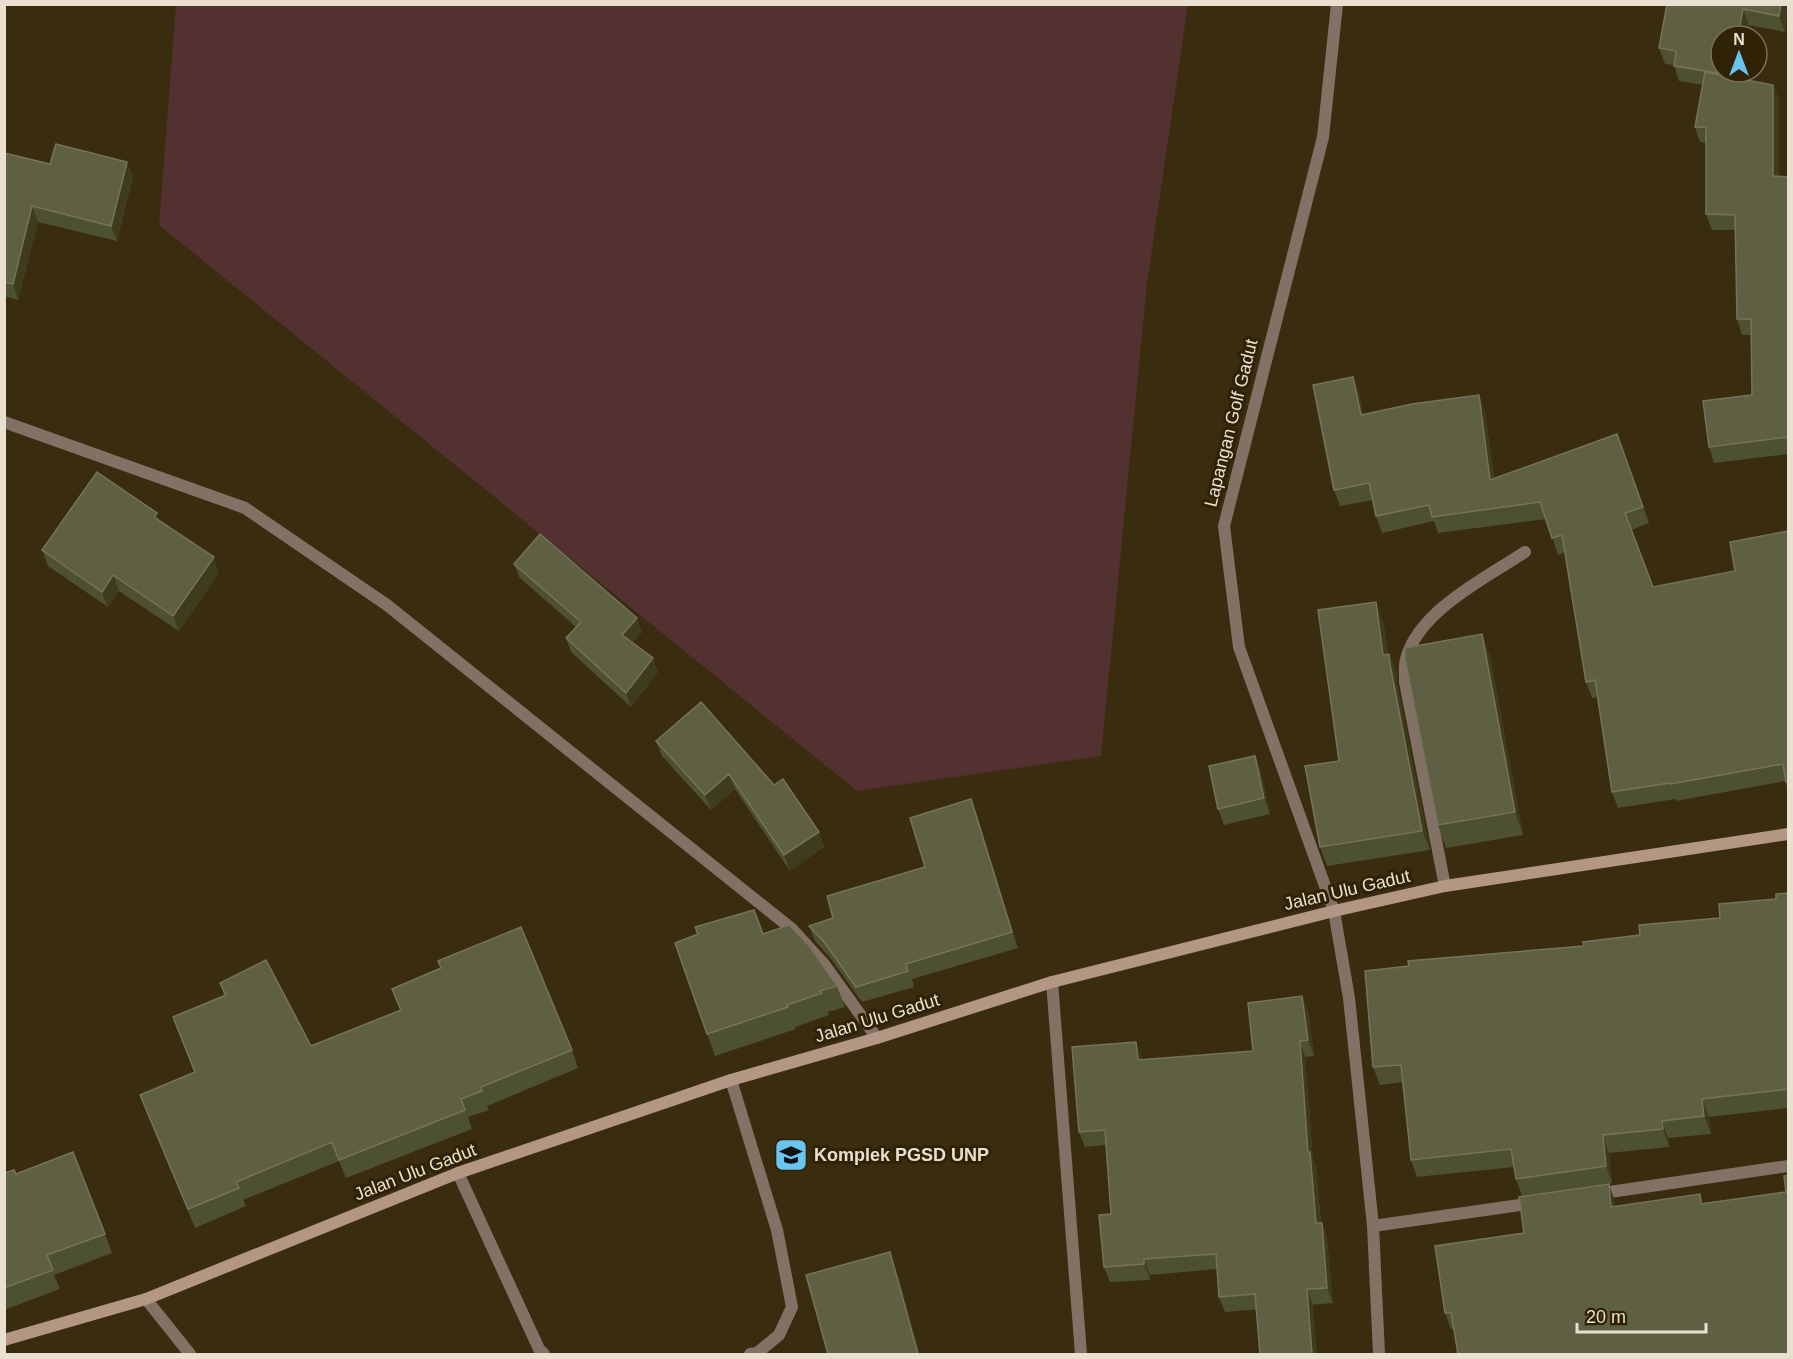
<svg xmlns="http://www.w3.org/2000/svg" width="1793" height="1359" font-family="Arial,sans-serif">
<rect width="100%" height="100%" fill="#3a2c0f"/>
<path fill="#533130" d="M 176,5 L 1188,5 L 1147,283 L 1101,756 L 857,791 L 159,225 Z"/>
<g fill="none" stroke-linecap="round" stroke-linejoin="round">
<path stroke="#847166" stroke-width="12" d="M 731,1080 L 777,1230 L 792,1307 L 779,1335 L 757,1353 L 750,1354
M 458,1173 L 539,1349 L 544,1354
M 146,1299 L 190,1354"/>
<path stroke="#847166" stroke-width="12" d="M 1337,4 L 1323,137 L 1224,526 L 1239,647 L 1334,911 L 1349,998 L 1373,1226 L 1534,1203
M 4,422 L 245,508 L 387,605 L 792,929 L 824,964 L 877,1038
M 1445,886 L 1405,682 C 1405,674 1404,666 1406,659 C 1418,611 1487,577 1525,552
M 1052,982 L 1081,1354
M 1596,1194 L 1788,1166
M 1373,1226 L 1379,1354"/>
<path stroke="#b49684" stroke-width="12" d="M 4,1340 L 146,1299 L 458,1173 L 731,1080 L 877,1038 L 1052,982 L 1334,911 L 1445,886 L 1788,834"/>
</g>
<path fill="#4e5032" d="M 1667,4 L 1788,4 L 1785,32 L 1749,25 L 1739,78 L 1773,85 L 1779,100 L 1779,177 L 1788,178 L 1788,454 L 1714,463 L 1709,447 L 1752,395 L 1751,335 L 1742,335 L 1737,319 L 1735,230 L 1712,230 L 1706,214 L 1706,143 L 1700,142 L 1695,127 L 1703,85 L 1679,81 L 1674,65 L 1665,64 L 1659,48 Z
M 4,153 L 50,164 L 133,177 L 117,241 L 38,222 L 18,300 L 4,296 Z
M 1353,377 L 1359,393 L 1363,415 L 1479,395 L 1485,412 L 1494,478 L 1617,434 L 1649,523 L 1631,530 L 1653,587 L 1735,571 L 1788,531 L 1788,790 L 1785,781 L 1676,801 L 1676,799 L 1618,808 L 1612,792 L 1597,697 L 1592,698 L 1586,682 L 1565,552 L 1558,555 L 1546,519 L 1438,533 L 1434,521 L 1382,533 L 1376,516 L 1373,500 L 1340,506 L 1334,490 Z
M 157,513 L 160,522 L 219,573 L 179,631 L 119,591 L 108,607 L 48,566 L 42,550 Z
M 514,564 L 642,632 L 632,643 L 658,672 L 631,707 L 571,652 L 566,638 L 576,627 L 519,577 Z
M 1383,621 L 1388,654 L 1389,654 L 1397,674 L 1397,684 L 1430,850 L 1327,866 L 1320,847 L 1339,761 Z
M 1490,656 L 1523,835 L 1446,848 L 1438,825 Z
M 656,741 L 774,785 L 819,832 L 824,847 L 790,871 L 735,789 L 711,810 L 662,756 Z
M 1255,756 L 1261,771 L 1270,814 L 1224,825 L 1218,809 Z
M 977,815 L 1018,948 L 912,979 L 914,987 L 862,1002 L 831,959 L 815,941 L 809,926 L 833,918 L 925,867 Z
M 1788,893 L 1788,1108 L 1709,1117 L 1711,1134 L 1668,1138 L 1669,1147 L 1609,1153 L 1612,1183 L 1522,1196 L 1516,1179 L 1514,1167 L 1417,1177 L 1411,1160 L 1403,1082 L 1380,1085 L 1373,1067 L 1409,966 L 1584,946 L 1640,935 L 1720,918 L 1776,899 Z
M 763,934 L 837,986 L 845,1007 L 828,1012 L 829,1015 L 795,1027 L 796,1029 L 715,1056 L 675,943 Z
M 220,983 L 311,1046 L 400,1011 L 392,989 L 572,1050 L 578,1068 L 487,1106 L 489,1110 L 468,1117 L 472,1129 L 346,1178 L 339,1161 L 243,1200 L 246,1206 L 195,1228 L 147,1113 L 140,1095 L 194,1072 L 173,1017 L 224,996 Z
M 1308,1011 L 1314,1056 L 1305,1057 L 1313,1159 L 1316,1167 L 1321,1223 L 1322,1223 L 1327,1238 L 1333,1303 L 1225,1312 L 1219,1297 L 1217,1269 L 1150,1275 L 1150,1280 L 1110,1282 L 1104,1267 L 1111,1214 L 1106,1145 L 1085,1147 L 1079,1132 L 1136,1042 L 1142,1060 L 1253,1051 Z
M 4,1173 L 16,1174 L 105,1234 L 112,1253 L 54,1275 L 60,1289 L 4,1310 Z
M 1788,1175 L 1788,1354 L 1451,1329 L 1445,1313 L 1524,1233 L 1609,1184 L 1614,1199 L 1615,1207 L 1700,1194 L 1703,1203 L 1786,1192 Z"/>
<path fill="#3f3b1d" d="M 1781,4 L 1788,4 L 1788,13 L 1785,32 L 1779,16 Z
M 1743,9 L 1749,25 L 1747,36 L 1738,36 Z
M 1732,72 L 1740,72 L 1737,91 L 1731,75 Z
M 1773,85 L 1779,100 L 1779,192 L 1773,176 Z
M 127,162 L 133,177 L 117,241 L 111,226 Z
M 32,206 L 38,222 L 18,300 L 13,284 Z
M 1353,377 L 1359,393 L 1367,432 L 1361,415 Z
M 1479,395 L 1485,412 L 1496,496 L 1490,480 Z
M 157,513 L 163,528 L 154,517 Z
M 214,557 L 219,573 L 179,631 L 173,616 Z
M 113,575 L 119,591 L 108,607 L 102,592 Z
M 1376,602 L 1383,621 L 1391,675 L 1383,655 Z
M 637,618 L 642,632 L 627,649 L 622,635 Z
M 1482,634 L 1490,656 L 1523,835 L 1515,812 Z
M 1389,654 L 1397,674 L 1397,684 L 1430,850 L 1422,831 L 1390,664 Z
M 653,658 L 658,672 L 631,707 L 626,693 Z
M 1255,756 L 1261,771 L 1270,814 L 1264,798 Z
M 729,774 L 735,789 L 711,810 L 705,795 Z
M 971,799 L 977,815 L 1018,948 L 1012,932 Z
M 819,832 L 824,847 L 790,871 L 784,855 Z
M 1302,996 L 1308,1011 L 1314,1056 L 1308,1040 Z
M 1300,1041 L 1305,1057 L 1313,1159 L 1316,1167 L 1322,1239 L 1316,1223 L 1308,1152 Z
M 1136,1042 L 1142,1057 L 1144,1076 L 1138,1060 Z
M 1702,1099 L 1709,1117 L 1711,1134 L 1704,1116 Z
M 1662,1121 L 1668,1138 L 1669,1147 L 1663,1129 Z
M 1603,1135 L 1609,1153 L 1612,1183 L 1606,1166 Z
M 1609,1184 L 1614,1199 L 1617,1223 L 1611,1207 Z
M 1322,1223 L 1327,1238 L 1333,1303 L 1327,1288 Z
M 890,1252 L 900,1281 L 920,1354 L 918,1354 Z
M 1144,1259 L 1150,1275 L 1150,1280 L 1144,1264 Z
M 1307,1289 L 1313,1305 L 1317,1354 L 1312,1354 Z"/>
<path fill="#5e5f43" stroke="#747459" stroke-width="1.5" d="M 1667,4 L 1781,4 L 1779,16 L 1743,9 L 1738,36 L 1721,36 L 1721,72 L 1732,72 L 1731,75 L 1674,66 L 1676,51 L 1659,48 Z
M 1705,72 L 1773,85 L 1773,176 L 1788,177 L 1788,437 L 1709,447 L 1703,401 L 1752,395 L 1751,319 L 1737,319 L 1735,215 L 1706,214 L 1706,127 L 1695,127 Z
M 56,144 L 127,162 L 111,226 L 32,206 L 13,284 L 4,282 L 4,153 L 50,164 Z
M 1353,377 L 1361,415 L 1412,404 L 1479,395 L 1490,480 L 1617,434 L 1643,507 L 1625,513 L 1653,587 L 1735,571 L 1730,542 L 1788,531 L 1788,781 L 1786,782 L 1783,764 L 1670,784 L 1670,783 L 1612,792 L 1595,680 L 1586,682 L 1562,535 L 1552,538 L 1540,502 L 1432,517 L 1429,505 L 1376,516 L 1369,483 L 1334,490 L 1313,385 Z
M 97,472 L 157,513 L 154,517 L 214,557 L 173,616 L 113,575 L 102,592 L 42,550 Z
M 540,534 L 637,618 L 622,635 L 653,658 L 626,693 L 566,638 L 581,622 L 514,564 Z
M 1376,602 L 1383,655 L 1389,654 L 1390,664 L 1422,831 L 1320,847 L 1305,766 L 1339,761 L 1318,610 Z
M 1482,634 L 1515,812 L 1438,825 L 1405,658 L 1405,648 Z
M 701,702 L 774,785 L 783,779 L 819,832 L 784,855 L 729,774 L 705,795 L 656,741 Z
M 1255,756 L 1264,798 L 1218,809 L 1209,766 Z
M 971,799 L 1012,932 L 906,964 L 908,971 L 856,987 L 825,943 L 809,926 L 833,918 L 827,896 L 925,867 L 910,818 Z
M 1788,893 L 1788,1089 L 1702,1099 L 1704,1116 L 1662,1121 L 1663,1129 L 1603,1135 L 1606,1166 L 1516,1179 L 1511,1149 L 1411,1160 L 1401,1065 L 1373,1067 L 1365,971 L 1409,966 L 1408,961 L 1584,946 L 1583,942 L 1640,935 L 1639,925 L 1720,918 L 1719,904 L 1776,899 L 1776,894 Z
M 754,910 L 763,934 L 789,925 L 810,947 L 837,986 L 820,991 L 822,993 L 787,1005 L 788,1007 L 707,1034 L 675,943 L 698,934 L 695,927 Z
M 521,927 L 572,1050 L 481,1087 L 482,1091 L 461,1099 L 465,1110 L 339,1160 L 332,1142 L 236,1182 L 239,1188 L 188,1209 L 140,1095 L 195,1072 L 173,1017 L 226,995 L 220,983 L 266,960 L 311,1046 L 401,1010 L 392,989 L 441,968 L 438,961 Z
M 1302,996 L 1308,1040 L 1300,1041 L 1308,1152 L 1310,1152 L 1316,1223 L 1322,1223 L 1327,1288 L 1307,1289 L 1312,1354 L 1260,1354 L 1255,1294 L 1219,1297 L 1216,1254 L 1144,1259 L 1144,1264 L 1104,1267 L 1099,1215 L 1111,1214 L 1105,1130 L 1079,1132 L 1072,1047 L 1136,1042 L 1138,1060 L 1253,1051 L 1248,1003 Z
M 73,1152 L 105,1234 L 47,1255 L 53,1270 L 4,1288 L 4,1173 L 14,1170 L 16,1174 Z
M 1788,1175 L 1788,1354 L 1458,1354 L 1451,1312 L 1445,1313 L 1435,1246 L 1524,1233 L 1519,1197 L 1609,1184 L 1611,1207 L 1700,1194 L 1701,1204 L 1786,1192 L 1784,1176 Z
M 890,1252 L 918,1354 L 828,1354 L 806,1275 Z"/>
<defs>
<symbol id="university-square" viewBox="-11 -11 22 22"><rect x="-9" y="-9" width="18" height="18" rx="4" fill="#69c4f0" stroke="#302205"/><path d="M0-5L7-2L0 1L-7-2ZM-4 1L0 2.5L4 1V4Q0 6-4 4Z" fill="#111"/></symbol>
</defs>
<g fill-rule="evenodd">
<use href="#university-square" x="772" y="1136" width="38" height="38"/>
</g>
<g text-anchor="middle" stroke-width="6" stroke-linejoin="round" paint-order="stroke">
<g font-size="18" fill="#e9e0d0" stroke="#302205">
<text transform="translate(1231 423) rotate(-76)" y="6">Lapangan Golf Gadut</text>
<text transform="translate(1347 890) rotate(-13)" y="6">Jalan Ulu Gadut</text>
<text transform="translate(877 1018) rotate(-17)" y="6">Jalan Ulu Gadut</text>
<text transform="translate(415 1172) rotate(-21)" y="6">Jalan Ulu Gadut</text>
</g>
<g font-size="18" font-weight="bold" fill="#e9e0d0" stroke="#302205" text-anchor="start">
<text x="814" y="1161">Komplek PGSD UNP</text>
</g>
</g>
<rect width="1793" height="1359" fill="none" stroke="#e9e0d0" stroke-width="12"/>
<g transform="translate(1739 54)"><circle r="28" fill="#302205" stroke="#7a6e56" stroke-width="1.5"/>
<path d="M0-4.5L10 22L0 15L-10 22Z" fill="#69c4f0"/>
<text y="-9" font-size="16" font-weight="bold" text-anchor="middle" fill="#e9e0d0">N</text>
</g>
<path d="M1577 1323v9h129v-9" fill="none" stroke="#e9e0d0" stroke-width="3"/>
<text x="1586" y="1323" font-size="18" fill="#e9e0d0" stroke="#302205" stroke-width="4.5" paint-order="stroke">20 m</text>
</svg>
